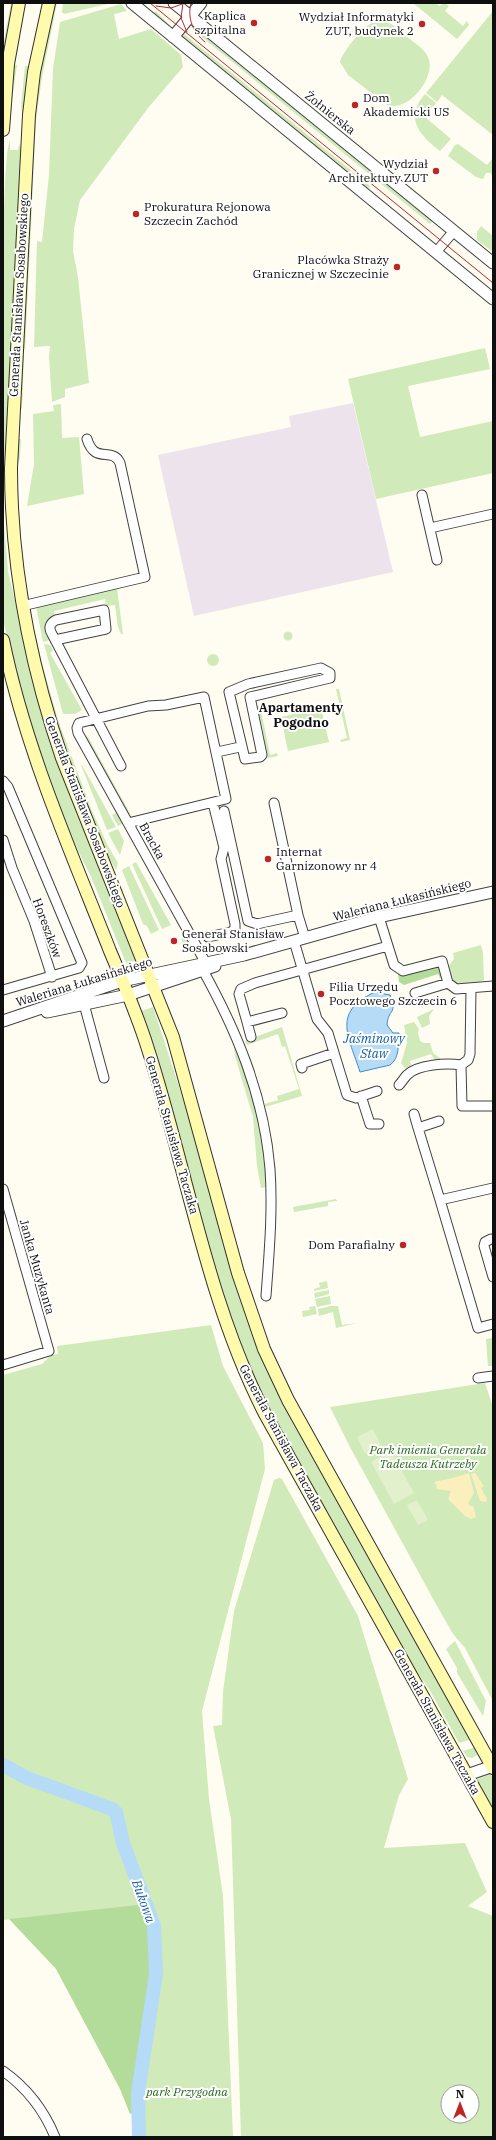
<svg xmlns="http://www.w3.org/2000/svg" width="496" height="2140" font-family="'IBM Plex Serif',serif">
<rect width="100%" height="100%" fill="#fffdf1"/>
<path fill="#ede3ed" d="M 353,403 L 393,572 L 194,616 L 158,455 L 291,427 L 289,416 Z"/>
<path fill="#d0eaba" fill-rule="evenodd" d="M 11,3 L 15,3 L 3,77 L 3,46 Z
M 53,3 L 57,3 L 42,77 L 36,120 L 25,350 L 21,347 L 35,95 Z
M 63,3 L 112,3 L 64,14 L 62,12 Z
M 413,3 L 436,3 L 439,6 L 445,3 L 449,6 L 445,11 L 463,26 L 467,21 L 469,25 L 457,39 Z
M 121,4 L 127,11 L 114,14 L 119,39 L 151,29 L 181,55 L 183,67 L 148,108 L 80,200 L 74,229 L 73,251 L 78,277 L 89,383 L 65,389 L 65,397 L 52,402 L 49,357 L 50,346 L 34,347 L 37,241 L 42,242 L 49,175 L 53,69 L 60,22 Z
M 156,11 L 171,27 L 169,27 L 152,15 Z
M 493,11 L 493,135 L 442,95 L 437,102 L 426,93 Z
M 383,21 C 392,23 399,30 406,36 C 413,42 424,48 428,57 C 437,77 408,113 387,105 L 348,75 L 340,62 C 342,53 360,31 367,26 C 372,22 377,21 383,21 Z
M 195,27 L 434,220 L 430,224 L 202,37 Z
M 183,33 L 370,186 L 367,191 L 189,45 L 182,37 Z
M 13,64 L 17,65 L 10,113 Z
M 25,66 L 29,66 L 23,120 L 21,106 Z
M 425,94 L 436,103 L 425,117 L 451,139 L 440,151 C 419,135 404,118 425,94 Z
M 10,141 L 10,150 L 18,150 L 19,144 L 22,152 L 6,469 L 3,469 C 3,430 0,154 10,141 Z
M 458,144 L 487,165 L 493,158 L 493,179 L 491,173 L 486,173 L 483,179 L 486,180 L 476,177 L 448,156 L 455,145 Z
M 481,226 L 493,236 L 493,252 L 477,240 L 477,232 Z
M 485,348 L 490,369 L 408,386 L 420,437 L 493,421 L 493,473 L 376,499 L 348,379 Z
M 24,355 L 22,409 L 19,406 L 21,357 Z
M 61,404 L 62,438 L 79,437 L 84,494 L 27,506 L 34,464 L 33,414 L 54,411 L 53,405 Z
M 19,439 L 21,439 L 20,458 L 17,467 L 16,459 Z
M 3,514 L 8,571 L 40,708 L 137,960 L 126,963 L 92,879 L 68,830 L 44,766 L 13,667 L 3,618 Z
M 117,588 L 123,634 L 121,634 L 118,627 L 115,605 L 106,606 L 105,599 L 54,611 L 55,617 L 45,627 L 50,640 L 43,642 L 36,606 Z
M 29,608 L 43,667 L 59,723 L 92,811 L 108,846 L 118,863 L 116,870 L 106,853 L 57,728 L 38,664 Z
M283.5 636a4.5 4.5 0 1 1 9 0a4.5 4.5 0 1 1-9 0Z
M 44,644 L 50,645 L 53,650 L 50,653 L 82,710 L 75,714 L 63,714 Z
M207 660a6 6 0 1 1 12 0a6 6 0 1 1-12 0Z
M 336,689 L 339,689 L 350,740 L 341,742 L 340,740 L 347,738 Z
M 257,706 L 260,706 L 270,755 L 277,753 L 278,756 L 268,758 Z
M 321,708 L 329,742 L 288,751 L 281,717 Z
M 85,736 L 88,737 L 131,815 L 127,813 Z
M 81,765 L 82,765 L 116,827 L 107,830 Z
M 118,812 L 124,823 L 118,826 L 112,815 Z
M 118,829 L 124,841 L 120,855 L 108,833 Z
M 136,862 L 171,925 L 162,929 L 132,864 Z
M 129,866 L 159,930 L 151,934 L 147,926 L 143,924 L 122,870 Z
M 187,936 L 193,947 L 186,948 L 181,939 Z
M 481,945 L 483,953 L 484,980 L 477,983 L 454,983 L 452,981 L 448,967 L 454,959 L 453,953 Z
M 153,1007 L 198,1145 L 242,1305 L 260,1352 L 472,1739 L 459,1743 L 429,1689 L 404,1653 L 269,1408 L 253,1378 L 232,1326 L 141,1011 Z
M 434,1009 L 429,1016 L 430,1024 L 422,1028 L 417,1017 Z
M 414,1022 L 419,1029 L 418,1033 L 420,1041 L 424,1043 L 430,1043 L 433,1053 L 441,1059 L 435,1061 L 431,1054 L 410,1061 L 412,1067 L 406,1070 L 401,1063 L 407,1043 L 404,1025 Z
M 282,1027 L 302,1096 L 265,1107 L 265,1104 L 278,1100 L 277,1096 L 299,1089 L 285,1046 L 282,1047 L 278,1034 L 247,1045 L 245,1041 Z
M 236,1044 C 251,1091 266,1137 266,1187 L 261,1188 L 257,1166 L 253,1117 L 235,1056 L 234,1046 Z
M 336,1199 L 337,1201 L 328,1202 L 328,1206 L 294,1212 L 293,1207 Z
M 327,1281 L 328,1288 L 314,1291 L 314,1289 L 320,1287 L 319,1283 Z
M 329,1290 L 329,1294 L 315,1298 L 314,1293 Z
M 330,1296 L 331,1304 L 317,1307 L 315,1299 Z
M 315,1306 L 317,1314 L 303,1317 L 302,1311 L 310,1310 L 309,1307 Z
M 331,1306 L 338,1306 L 342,1325 L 357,1323 L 336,1328 L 333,1312 L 319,1316 L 318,1309 Z
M 211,1325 L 223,1366 L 263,1443 L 265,1469 L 202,1711 L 209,1799 L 223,1896 L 233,2137 L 142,2137 L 140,2111 L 147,2057 L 148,1905 L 3,1920 L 3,1768 C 38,1789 78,1795 113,1816 L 122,1814 L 121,1807 L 24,1771 L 3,1759 L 3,1375 L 42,1364 L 51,1355 L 58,1354 L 57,1346 Z
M 493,1338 L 493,1366 L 488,1366 L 486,1339 Z
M 485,1383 L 493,1407 L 493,1701 L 465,1648 L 453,1634 L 437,1606 L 351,1449 L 330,1407 Z
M 279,1478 L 282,1479 L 358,1616 L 408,1779 L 399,1795 L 384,1848 L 465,1843 L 487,1892 L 468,1906 L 493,1916 L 493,2137 L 241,2137 L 231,1819 L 213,1726 L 222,1725 L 223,1692 L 234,1611 L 274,1480 ZM 448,2092 L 472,2092 L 472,2116 L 448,2116 Z
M 455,1641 L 486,1701 L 483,1716 L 457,1673 L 457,1668 L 446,1649 Z
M 476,1747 L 477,1755 L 472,1758 L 467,1757 L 463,1751 Z
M 488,1773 L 493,1777 L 493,1812 L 477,1782 L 478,1777 Z"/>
<path fill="#b3db99" d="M 433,967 L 442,967 L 443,978 L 440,978 L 438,974 L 404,985 L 399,982 L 398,974 Z
M 148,1904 C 167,1968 149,2046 140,2111 L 130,2114 L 120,2089 L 56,1969 L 9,1919 Z"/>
<path fill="#fbf0bd" d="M 469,1473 L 474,1493 L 468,1503 L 470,1506 L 473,1506 L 476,1517 L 471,1519 L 465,1516 L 448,1499 L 451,1491 L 436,1489 L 437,1485 L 434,1483 L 436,1481 C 439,1482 464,1475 469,1473 Z
M 475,1473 L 484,1486 L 481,1488 L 487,1499 L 486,1502 L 480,1501 L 471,1474 Z"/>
<path fill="#e2f1cc" d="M 373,1429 L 381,1445 L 365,1454 L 357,1437 Z
M 391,1451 L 414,1493 L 394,1504 L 371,1462 Z
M 417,1500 L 428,1520 L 418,1525 L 407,1505 Z"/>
<path fill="#b5dbf7" stroke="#3b8dce" d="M 375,992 L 390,995 C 398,1015 388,1008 387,1025 L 393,1033 L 399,1033 C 398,1044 400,1058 390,1065 L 360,1072 C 349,1037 331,1012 375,992 Z"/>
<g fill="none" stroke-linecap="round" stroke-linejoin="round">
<path stroke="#b5dbf7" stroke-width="14" d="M 3,1765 L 27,1778 L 112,1809 L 116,1812 L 123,1843 L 154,1926 L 156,1974 L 138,2093 L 139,2137"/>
<defs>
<path id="minor" d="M 436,252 L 454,231
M 422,495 L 437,560
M 430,528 L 493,514
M 22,606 L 145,577 L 120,463 C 112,446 95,465 87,439
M 55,640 L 106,629 L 104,610 L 56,620 C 50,623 48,628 52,634 L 121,766
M 321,668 L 330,673 L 330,678 L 250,697 L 262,755 L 260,757 L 245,759 L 229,692 L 248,684 Z
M 217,752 L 240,747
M 3,781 L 8,787 L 82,963 L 79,968 L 3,990
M 274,803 L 298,915
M 224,811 L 248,921 L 257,924 L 298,915 L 305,938
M 128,823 L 226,799 L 204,697 L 166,705 L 148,706 L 79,723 L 77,728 L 78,733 L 208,967
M 3,840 L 12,868 L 34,921 L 52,977
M 208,937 L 231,932 L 235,929 L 235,924 L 221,859 L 224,848 L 213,803
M 294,941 L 317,1019 L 328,1033 L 347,1095 L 356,1098 L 377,1091
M 388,946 L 394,965 L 403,971 L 442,961 L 448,983
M 200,965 C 236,1029 264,1095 270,1169 C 273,1211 269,1255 266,1296
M 471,989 L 470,1054 L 468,1060 L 461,1065 L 462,1106 L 493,1106
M 415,993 L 448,983 L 456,989 L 493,986
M 84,1004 L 104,1078
M 282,1013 L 247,1022 L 239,994 L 241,989 L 255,983 L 388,946 L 379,917
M 247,1022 L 251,1037
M 302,1068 L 301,1064 L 334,1053
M 399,1085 C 402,1082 404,1078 407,1075 C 418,1064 447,1063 461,1065
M 361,1096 L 370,1124 L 379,1124
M 414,1114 L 418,1128
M 439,1121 L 418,1128 L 440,1200 L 493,1188
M 3,1189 L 49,1351 L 3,1365
M 440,1200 L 478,1328 L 493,1324
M 491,1239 L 485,1242 L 484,1246 L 493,1277
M 478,1378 L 493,1376
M 3,2071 C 27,2088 44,2110 55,2137"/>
<path id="tertiary" d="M 132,3 L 493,299
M 174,3 L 493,263
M 173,37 L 201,3
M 47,1012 L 128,995 L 215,966
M 3,1021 L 122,981 L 244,955 L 379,917 L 493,892
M 467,1775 L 493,1766"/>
<path id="secondary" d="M 49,3 L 34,72 L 29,115 L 11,468 C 11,568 30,664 62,758 L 173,1037 L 238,1273 L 264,1349 L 288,1400 L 493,1768
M 3,130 L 8,64 L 19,3
M 3,640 C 25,748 70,849 110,951 C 123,982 137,1014 147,1046 C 187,1169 206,1299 265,1414 L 493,1822"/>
</defs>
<use href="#minor" stroke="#424242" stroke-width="11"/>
<use href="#tertiary" stroke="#424242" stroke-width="13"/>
<use href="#secondary" stroke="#313131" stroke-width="14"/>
<use href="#minor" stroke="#fff" stroke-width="9"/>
<use href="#tertiary" stroke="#fff" stroke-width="11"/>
<use href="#secondary" stroke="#fffaac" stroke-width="12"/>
<path stroke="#c02525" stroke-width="1" d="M 150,3 L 493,283
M 183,3 L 181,18 L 187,32
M 191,3 C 187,19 193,32 205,42
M 156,6 L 171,8 L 185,3"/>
</g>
<g fill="#c02525" stroke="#fff" stroke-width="1.5">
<circle cx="254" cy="23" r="4"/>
<circle cx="422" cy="24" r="4"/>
<circle cx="355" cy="105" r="4"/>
<circle cx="436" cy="171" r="4"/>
<circle cx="136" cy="214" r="4"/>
<circle cx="397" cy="267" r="4"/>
<circle cx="268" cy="859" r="4"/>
<circle cx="174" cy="941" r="4"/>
<circle cx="321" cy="994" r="4"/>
<circle cx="403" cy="1245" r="4"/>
</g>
<g text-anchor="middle" stroke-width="4" stroke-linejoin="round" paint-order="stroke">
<g font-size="12" fill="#0f0f0f" stroke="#fff" text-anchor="end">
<text x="246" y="20">Kaplica<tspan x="246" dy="14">szpitalna</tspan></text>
<text x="414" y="21">Wydział Informatyki<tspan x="414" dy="14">ZUT, budynek 2</tspan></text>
<text x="363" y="102" text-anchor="start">Dom<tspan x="363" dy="14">Akademicki US</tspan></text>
<text x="428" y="168">Wydział<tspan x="428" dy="14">Architektury ZUT</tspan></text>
<text x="144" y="211" text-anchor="start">Prokuratura Rejonowa<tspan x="144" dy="14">Szczecin Zachód</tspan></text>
<text x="389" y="264">Placówka Straży<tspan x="389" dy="14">Granicznej w Szczecinie</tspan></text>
<text x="276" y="856" text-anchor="start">Internat<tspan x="276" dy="14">Garnizonowy nr 4</tspan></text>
<text x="182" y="938" text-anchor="start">Generał Stanisław<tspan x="182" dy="14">Sosabowski</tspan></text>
<text x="329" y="991" text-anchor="start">Filia Urzędu<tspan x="329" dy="14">Pocztowego Szczecin 6</tspan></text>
<text x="395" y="1249">Dom Parafialny</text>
</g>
<g font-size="12" fill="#0f0f0f" stroke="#fff">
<text transform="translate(330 113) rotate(39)" y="4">Żołnierska</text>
<text transform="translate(19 295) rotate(-87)" y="4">Generała Stanisława Sosabowskiego</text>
<text transform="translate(85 812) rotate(69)" y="4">Generała Stanisława Sosabowskiego</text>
<text transform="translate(152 841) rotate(61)" y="4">Bracka</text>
<text transform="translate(402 900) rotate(-14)" y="4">Waleriana Łukasińskiego</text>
<text transform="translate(47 928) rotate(70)" y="4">Horeszków</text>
<text transform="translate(84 982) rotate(-17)" y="4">Waleriana Łukasińskiego</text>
<text transform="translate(172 1135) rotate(74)" y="4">Generała Stanisława Taczaka</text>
<text transform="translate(37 1267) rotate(74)" y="4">Janka Muzykanta</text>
<text transform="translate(281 1438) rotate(62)" y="4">Generała Stanisława Taczaka</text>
<text transform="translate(437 1722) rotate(61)" y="4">Generała Stanisława Taczaka</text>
</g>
<g font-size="12" font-style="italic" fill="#2a681e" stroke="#fff">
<text x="428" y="1454">Park imienia Generała<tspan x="428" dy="14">Tadeusza Kutrzeby</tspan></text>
<text x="187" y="2096">park Przygodna</text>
</g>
<g font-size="13" font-weight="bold" fill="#0f0f0f" stroke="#fff">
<text x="301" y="712">Apartamenty<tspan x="301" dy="15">Pogodno</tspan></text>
</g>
<g font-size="13" font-style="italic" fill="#165fa2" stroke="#fff">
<text x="374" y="1043">Jaśminowy<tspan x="374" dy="15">Staw</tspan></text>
<text transform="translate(144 1901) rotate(70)" y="5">Bukowa</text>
</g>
</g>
<rect width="496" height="2140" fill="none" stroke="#0f0f0f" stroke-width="8"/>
<g transform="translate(460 2104)"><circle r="19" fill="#ffffff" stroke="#9f9f9f"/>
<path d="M0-3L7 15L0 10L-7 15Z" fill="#c02525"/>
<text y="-6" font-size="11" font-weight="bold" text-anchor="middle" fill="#0f0f0f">N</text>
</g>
</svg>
